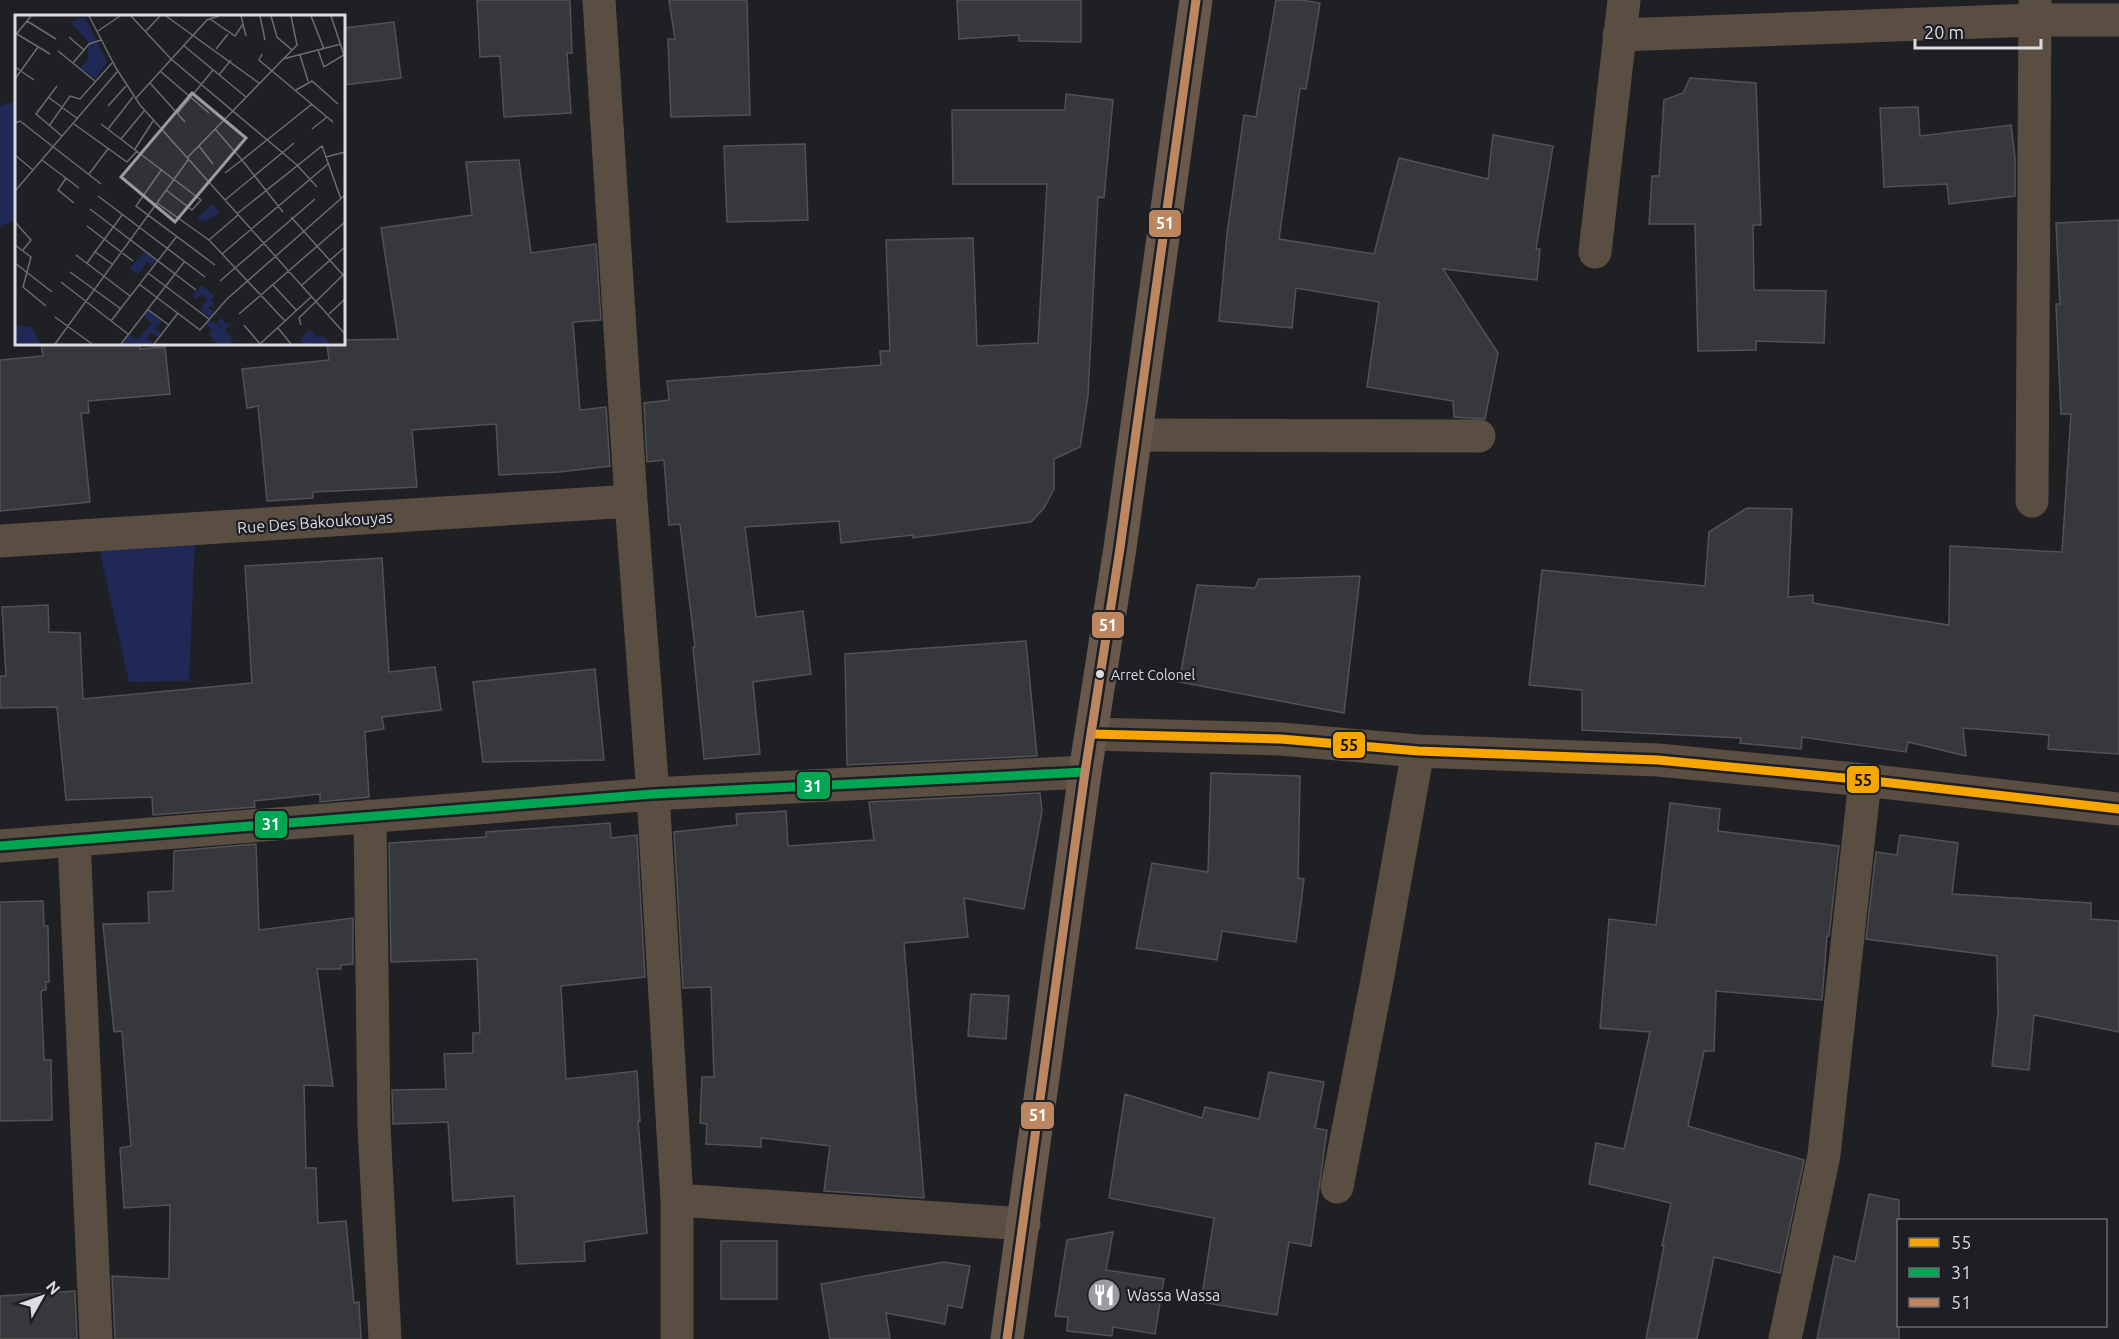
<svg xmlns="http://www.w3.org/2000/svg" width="2119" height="1339" font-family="Ubuntu,sans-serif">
<rect width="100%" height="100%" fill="#1f2023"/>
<path fill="#202856" d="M 16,101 L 16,220 L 0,226 L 0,106 Z
M 195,541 L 189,681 L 129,682 L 98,544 Z"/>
<path fill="#37383b" stroke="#505254" stroke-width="1.5" d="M 477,0 L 570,0 L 572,53 L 567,53 L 571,113 L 504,117 L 500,56 L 480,57 Z
M 669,0 L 747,0 L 750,115 L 671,117 L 668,39 L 675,39 Z
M 957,0 L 1081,0 L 1081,42 L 1019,41 L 1019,35 L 959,39 Z
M 1276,0 L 1301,0 L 1320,3 L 1306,89 L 1300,88 L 1279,239 L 1374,254 L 1399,158 L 1488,179 L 1493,135 L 1553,146 L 1536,249 L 1540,249 L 1537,280 L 1443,269 L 1498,353 L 1485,419 L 1454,417 L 1453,401 L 1367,387 L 1379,302 L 1296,288 L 1292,328 L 1219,321 L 1227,234 L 1244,115 L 1256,117 Z
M 394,22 L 401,78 L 344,85 L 344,28 Z
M 1690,78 L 1756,83 L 1761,225 L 1753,225 L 1754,290 L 1826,291 L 1824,343 L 1756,341 L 1756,350 L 1698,351 L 1695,224 L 1649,224 L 1652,176 L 1659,176 L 1664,100 L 1683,93 Z
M 1066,94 L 1113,100 L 1104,198 L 1098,197 L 1088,396 L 1080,447 L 1054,459 L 1054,489 L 1044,508 L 1031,522 L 913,538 L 913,535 L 841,543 L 839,521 L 745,527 L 756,617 L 803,611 L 811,674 L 753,682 L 760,754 L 704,759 L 693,647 L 695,647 L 680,524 L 669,525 L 664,460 L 647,462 L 644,403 L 669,400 L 667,381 L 881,365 L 880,351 L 890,351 L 886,240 L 973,238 L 977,346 L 1038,343 L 1047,184 L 953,184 L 952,110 L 1065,110 Z
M 1918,107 L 1920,136 L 2011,125 L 2015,157 L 2015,196 L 1949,204 L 1947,184 L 1884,187 L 1880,108 Z
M 805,144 L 808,220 L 727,222 L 724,146 Z
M 519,160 L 531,253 L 596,244 L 601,320 L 573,322 L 580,410 L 606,407 L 610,466 L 559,472 L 499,475 L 496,424 L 412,430 L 417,487 L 313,492 L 313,498 L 267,501 L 258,406 L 247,408 L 242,369 L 329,360 L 327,344 L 344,344 L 344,340 L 398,339 L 381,228 L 472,215 L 466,162 Z
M 2119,220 L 2119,754 L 2048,749 L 2049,735 L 1963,728 L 1966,756 L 1908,742 L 1906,752 L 1802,737 L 1801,749 L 1740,743 L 1741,738 L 1582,730 L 1582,690 L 1529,685 L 1542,570 L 1705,586 L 1709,532 L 1747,508 L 1792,509 L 1788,597 L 1813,595 L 1813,603 L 1949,625 L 1950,546 L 2062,552 L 2071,414 L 2061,414 L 2056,304 L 2060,304 L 2056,223 Z
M 41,344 L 140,344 L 140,349 L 165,347 L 170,394 L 88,401 L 89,413 L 81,413 L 90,502 L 0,511 L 0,360 L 43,356 Z
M 382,558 L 389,672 L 435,667 L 441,710 L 382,717 L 384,729 L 365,732 L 369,797 L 320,802 L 320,794 L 254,801 L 255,807 L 153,815 L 152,797 L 66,800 L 57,707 L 0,708 L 0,676 L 6,676 L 2,607 L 48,605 L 49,632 L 80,633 L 83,699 L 252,683 L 245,566 Z
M 1360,576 L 1344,713 L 1179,682 L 1197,585 L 1255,588 L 1259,579 Z
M 1026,641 L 1037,756 L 847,765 L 845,654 Z
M 595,669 L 604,760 L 483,762 L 473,682 Z
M 1211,773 L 1300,776 L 1298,878 L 1304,879 L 1296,942 L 1222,931 L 1217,960 L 1136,948 L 1152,863 L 1208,872 Z
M 1040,793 L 1042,811 L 1024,909 L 964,898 L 968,937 L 904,943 L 924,1198 L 824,1191 L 830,1146 L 761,1138 L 761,1147 L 706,1144 L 707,1124 L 700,1123 L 702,1077 L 714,1077 L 711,987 L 683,988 L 674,832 L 737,825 L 736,814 L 786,811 L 788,846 L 874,840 L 869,802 Z
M 1670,803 L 1720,809 L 1718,831 L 1839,846 L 1829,936 L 1827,936 L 1822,1000 L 1716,991 L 1714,1051 L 1704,1051 L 1688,1126 L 1804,1160 L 1780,1273 L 1714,1257 L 1697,1339 L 1646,1339 L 1664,1246 L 1662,1246 L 1671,1203 L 1589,1184 L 1596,1143 L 1624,1149 L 1650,1032 L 1600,1028 L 1609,919 L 1656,925 Z
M 610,823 L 611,838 L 637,835 L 645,977 L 561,986 L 566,1079 L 637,1071 L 640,1121 L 638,1120 L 647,1233 L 584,1242 L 585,1261 L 517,1264 L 514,1196 L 453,1201 L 448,1122 L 393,1124 L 392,1090 L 446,1089 L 444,1054 L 473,1053 L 473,1033 L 480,1033 L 477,959 L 391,962 L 389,843 L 486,837 L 486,832 Z
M 1900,835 L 1958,843 L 1952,894 L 2091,903 L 2091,919 L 2119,921 L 2119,1032 L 2034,1015 L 2029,1070 L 1992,1066 L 1998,1013 L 1997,956 L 1866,939 L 1876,852 L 1897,855 Z
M 256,844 L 259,930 L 353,918 L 353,964 L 341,965 L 341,969 L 317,969 L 333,1086 L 304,1085 L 306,1168 L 316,1168 L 318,1223 L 346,1221 L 354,1303 L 359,1302 L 361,1339 L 115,1339 L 112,1276 L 169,1279 L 170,1205 L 124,1208 L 120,1148 L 131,1146 L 122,1031 L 114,1032 L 103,924 L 149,923 L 148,892 L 173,891 L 174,851 Z
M 43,901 L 44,926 L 48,926 L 49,982 L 46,982 L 46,990 L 41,991 L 44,1060 L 51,1060 L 52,1120 L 0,1121 L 0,902 Z
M 971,994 L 1009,996 L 1006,1039 L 968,1036 Z
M 1269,1072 L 1324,1082 L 1315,1128 L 1327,1130 L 1311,1246 L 1289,1242 L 1277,1315 L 1201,1302 L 1214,1218 L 1109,1198 L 1125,1094 L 1202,1118 L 1205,1107 L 1259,1119 Z
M 1869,1194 L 1899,1200 L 1899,1339 L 1817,1339 L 1834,1256 L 1855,1262 Z
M 1113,1232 L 1106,1270 L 1164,1279 L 1155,1334 L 1113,1327 L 1112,1336 L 1067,1331 L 1068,1317 L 1055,1316 L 1067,1240 Z
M 721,1241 L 777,1241 L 777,1299 L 721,1299 Z
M 944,1262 L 970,1266 L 962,1308 L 948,1305 L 945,1324 L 886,1313 L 890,1339 L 830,1339 L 821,1284 Z
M 75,1291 L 77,1339 L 0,1339 L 0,1296 Z"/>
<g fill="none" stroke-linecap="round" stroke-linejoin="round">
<path stroke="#5a4e42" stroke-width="33" d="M 599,0 L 631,501 L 653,794 L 677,1200 L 677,1339
M 1619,35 L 2035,20 L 2119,20
M 1595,252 L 1624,0
M 1136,435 L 1479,436
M 2032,501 L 2035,0
M 0,541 L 631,501
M 1092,734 L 1281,739 L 1418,751 L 1658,760 L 1865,780 L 2119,809
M 370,816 L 374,1126 L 385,1339
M 74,840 L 96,1339
M 0,846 L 653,794 L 1085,772
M 1337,1187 L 1378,975 L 1418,751
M 677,1200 L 1024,1224
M 1785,1339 L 1824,1155 L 1865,780"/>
<path stroke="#68594c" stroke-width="33" d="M 1007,1339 L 1085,772 L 1120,548 L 1196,0"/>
<defs>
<path id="bus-1" d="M 1092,734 L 1281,739 L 1418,751 L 1658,760 L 1865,780 L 2119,809"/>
<path id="bus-2" d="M 0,846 L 653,794 L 1085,772"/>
<path id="bus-3" d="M 1007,1339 L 1085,772 L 1120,548 L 1196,0"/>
</defs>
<use href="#bus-1" stroke="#1d1f25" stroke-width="14"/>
<use href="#bus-2" stroke="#1d1f25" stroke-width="14"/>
<use href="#bus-3" stroke="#1d1f25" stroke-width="14"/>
<use href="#bus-1" stroke="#f7a600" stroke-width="9"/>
<use href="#bus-2" stroke="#00a651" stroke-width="9"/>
<use href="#bus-3" stroke="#bb8660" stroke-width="9"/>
</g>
<defs>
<symbol id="restaurant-disc" viewBox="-11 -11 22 22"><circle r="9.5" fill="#9a9b9e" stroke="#1d1f25"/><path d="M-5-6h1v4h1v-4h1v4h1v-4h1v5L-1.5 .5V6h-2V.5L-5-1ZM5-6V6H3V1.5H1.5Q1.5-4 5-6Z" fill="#fff"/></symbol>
</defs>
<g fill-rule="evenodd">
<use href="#restaurant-disc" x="1085" y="1276" width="38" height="38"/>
</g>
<circle fill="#dcdde1" stroke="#1d1f25" stroke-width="2" cx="1100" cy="674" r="5"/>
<g text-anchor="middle" stroke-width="4.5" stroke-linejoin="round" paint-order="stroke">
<g font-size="14" fill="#dcdde1" stroke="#1d1f25" text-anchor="start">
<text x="1111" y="680">Arret Colonel</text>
</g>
<g font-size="16" fill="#dcdde1" stroke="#1d1f25">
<text transform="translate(315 522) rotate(-4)" y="6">Rue Des Bakoukouyas</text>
</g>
<g font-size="16" fill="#dcdde1" stroke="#1d1f25" text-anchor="start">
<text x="1127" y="1301">Wassa Wassa</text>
</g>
</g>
<g transform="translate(15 15)">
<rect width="330" height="330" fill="#1f2023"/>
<path d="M 70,2 L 92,47 L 80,63 L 65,53 L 73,44 L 73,27 L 56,7 ZM 197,188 L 205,199 L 187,207 L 183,203 ZM 130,237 L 141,245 L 137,250 L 132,247 L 123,260 L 114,253 ZM 186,270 L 200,281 L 196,285 L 200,289 L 193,293 L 199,297 L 195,303 L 185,294 L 192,284 L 187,279 L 182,284 L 178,281 ZM 133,295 L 147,306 L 139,314 L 146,318 L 142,322 L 136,317 L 131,323 L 139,328 L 108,329 L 115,319 L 122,325 L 137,308 L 129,301 ZM 206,303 L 213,310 L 220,307 L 210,315 L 219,326 L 215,329 L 202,329 L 194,319 L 197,314 L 191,310 L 194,305 L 209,314 L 202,308 ZM 0,310 L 16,312 L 26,329 L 0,329 ZM 295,314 L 302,322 L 308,321 L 315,328 L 289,329 L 285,325 Z" fill="#202856"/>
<path fill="none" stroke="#6b6c6f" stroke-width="1.5" d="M 74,1 L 101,53 L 125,90 L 330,319M 116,1 L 156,44 L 282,150 L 302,172M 151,1 L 244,68M 226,1 L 231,21M 245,1 L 250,25M 256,1 L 262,22 L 277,35M 296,1 L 309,34M 195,4 L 220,21 L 228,9M 12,6 L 41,24M 83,16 L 105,1M 130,17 L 145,1M 2,19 L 35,39M 0,21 L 16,1M 54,22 L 69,35M 168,30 L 231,82M 201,34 L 213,19M 303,35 L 309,52 L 329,40 L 316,1M 43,36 L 80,66M 247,39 L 244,45 L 318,107M 285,40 L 293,66M 268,44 L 326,29M 58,48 L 74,29 L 86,25M 0,52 L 19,65M 145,56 L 194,98M 204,60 L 216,45M 0,64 L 23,32M 135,68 L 170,107M 42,71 L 21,99 L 47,121M 281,75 L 297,66 L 323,89M 33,82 L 63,104M 121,83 L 192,5 L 204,1M 93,91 L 111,71M 162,99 L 198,55M 0,108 L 5,106 L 86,169M 59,109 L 112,147 L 122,136M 86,109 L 186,185 L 177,195 L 151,175M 34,111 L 55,81 L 65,84 L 97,48M 93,114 L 118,82M 200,114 L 227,145 L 297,89M 297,114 L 312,102M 106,124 L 129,96M 184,131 L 198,149M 120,134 L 138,106M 0,140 L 18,155M 311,142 L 330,137M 172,143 L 282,30 L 276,1M 27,145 L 64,173M 147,154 L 121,191 L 200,250M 210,158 L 227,145 L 268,197M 74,159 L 93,134M 51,163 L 43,175 L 59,188M 0,176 L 102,57M 83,181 L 190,262M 210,185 L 279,128M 142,188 L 194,225 L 270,306M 75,194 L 181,275M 223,198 L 307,131 L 326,184M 276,202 L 328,260M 0,207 L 16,225 L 8,235M 72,211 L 118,246M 194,225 L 223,200M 0,230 L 16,242 L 8,272 L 31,291M 79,236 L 97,249M 207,239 L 313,149M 61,240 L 115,281M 0,248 L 37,277M 72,248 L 107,200M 55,257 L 106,294M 133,258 L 194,304M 205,266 L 300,184M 46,267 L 113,319M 124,269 L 185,315 L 212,284 L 330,180M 258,270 L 282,296M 287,270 L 330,232M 132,294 L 154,310M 224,299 L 330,207M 314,299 L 330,284M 40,302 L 77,329M 96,306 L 162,221M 229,310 L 245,329M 286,310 L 284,303 L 329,259M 263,313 L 276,329M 40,329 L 173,145M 106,329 L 170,246M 139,329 L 163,298M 245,329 L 296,282"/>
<path fill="#9a9b9e" fill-opacity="0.15" stroke="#9a9b9e" stroke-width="3" d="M 177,78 L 231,123 L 160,207 L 106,162 Z"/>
<rect width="330" height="330" fill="none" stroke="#dcdde1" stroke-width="3"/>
</g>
<g stroke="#1d1f25" stroke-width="2">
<rect x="1148" y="209" width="34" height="29" rx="6" fill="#bb8660"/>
<rect x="1091" y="611" width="34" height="28" rx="6" fill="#bb8660"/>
<rect x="1332" y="731" width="34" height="28" rx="6" fill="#f7a600"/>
<rect x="1846" y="765" width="34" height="29" rx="6" fill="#f7a600"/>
<rect x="796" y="771" width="35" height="29" rx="6" fill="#00a651"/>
<rect x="254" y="810" width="34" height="29" rx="6" fill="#00a651"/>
<rect x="1020" y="1101" width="35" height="29" rx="6" fill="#bb8660"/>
</g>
<g font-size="16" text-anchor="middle" font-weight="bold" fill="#fff">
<text x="1165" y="229">51</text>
<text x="1108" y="631">51</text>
<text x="813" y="792">31</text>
<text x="271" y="830">31</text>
<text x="1038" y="1121">51</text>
</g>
<g font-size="16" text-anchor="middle" font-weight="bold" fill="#111">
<text x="1349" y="751">55</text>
<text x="1863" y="786">55</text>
</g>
<rect x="1897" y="1219" width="210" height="108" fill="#1d1f25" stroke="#696b70" stroke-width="1.5"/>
<rect x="1909" y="1238" width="30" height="9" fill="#f7a600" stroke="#696b70" stroke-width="1.5"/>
<text x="1951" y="1249" font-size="18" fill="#dcdde1">55</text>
<rect x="1909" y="1268" width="30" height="9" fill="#00a651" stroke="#696b70" stroke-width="1.5"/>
<text x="1951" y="1279" font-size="18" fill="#dcdde1">31</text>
<rect x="1909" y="1298" width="30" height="9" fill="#bb8660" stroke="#696b70" stroke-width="1.5"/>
<text x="1951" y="1309" font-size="18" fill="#dcdde1">51</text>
<g transform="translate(42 1297) rotate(50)" stroke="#1d1f25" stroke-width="4.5" paint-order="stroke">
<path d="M0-4.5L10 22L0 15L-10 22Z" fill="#dcdde1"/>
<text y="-9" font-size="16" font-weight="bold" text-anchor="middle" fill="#dcdde1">N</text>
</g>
<path d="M1915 39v9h126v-9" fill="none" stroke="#dcdde1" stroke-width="3"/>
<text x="1924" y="39" font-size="18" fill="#dcdde1" stroke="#1d1f25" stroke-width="4.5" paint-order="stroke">20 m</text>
</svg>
